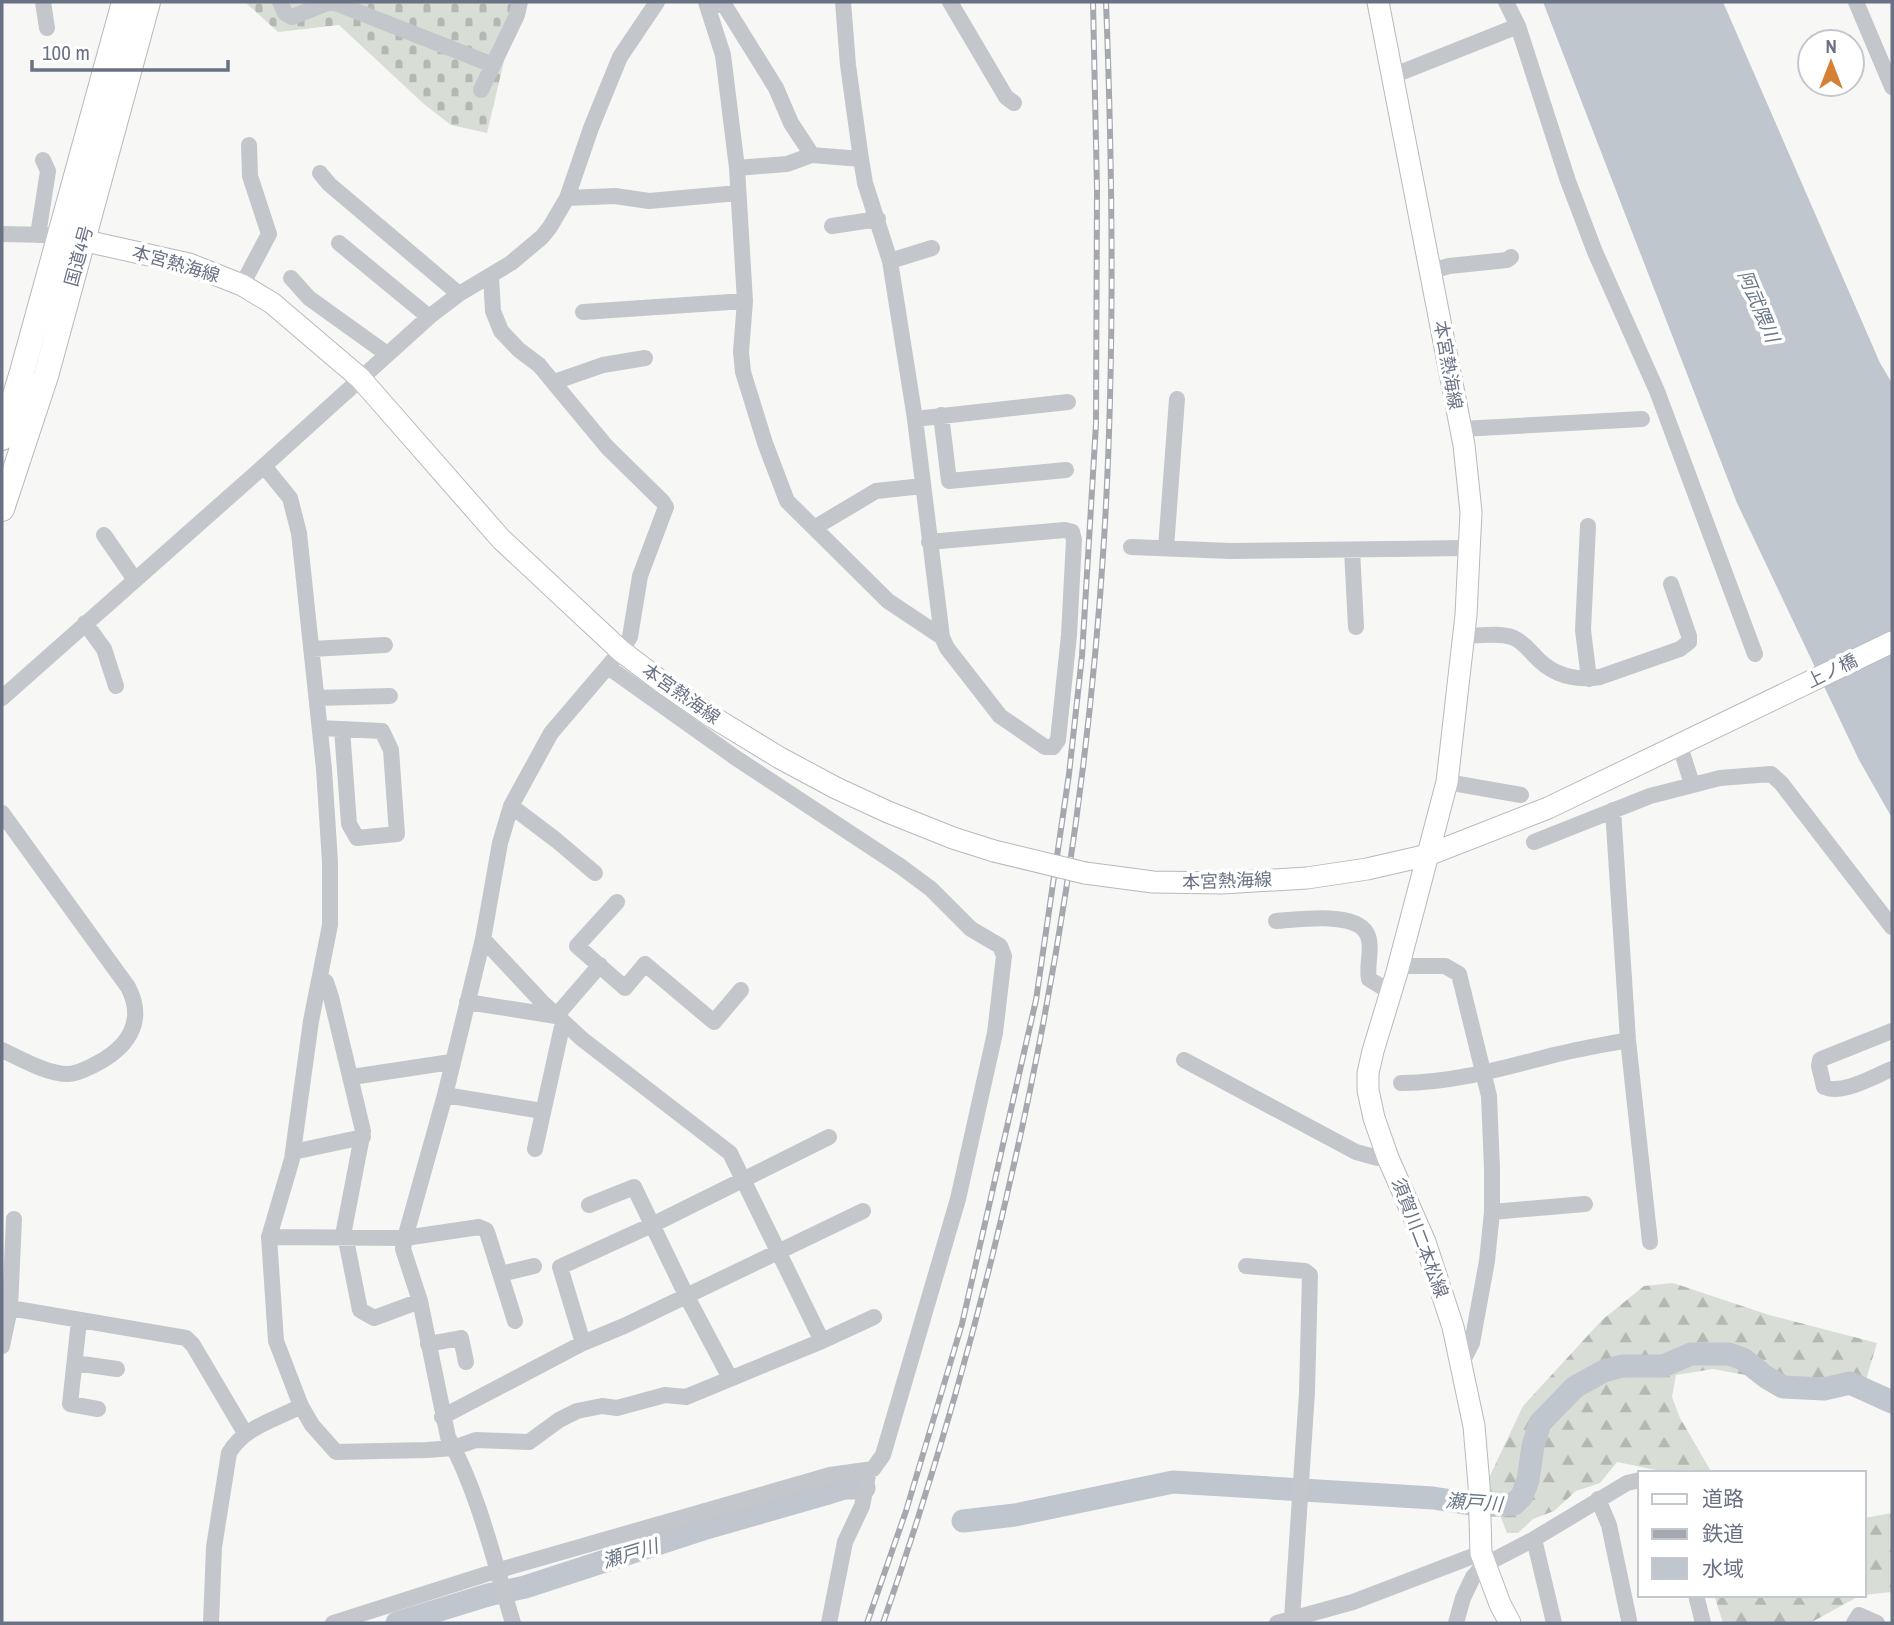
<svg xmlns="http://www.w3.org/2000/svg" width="1894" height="1625" font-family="'Archivo Narrow','Noto Sans JP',sans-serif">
<defs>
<pattern id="forest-firs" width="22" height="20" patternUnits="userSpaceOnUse" patternTransform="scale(1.75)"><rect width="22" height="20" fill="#d8ded6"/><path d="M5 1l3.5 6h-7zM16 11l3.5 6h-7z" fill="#b3b8b3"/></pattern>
<pattern id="cemetery-stones" width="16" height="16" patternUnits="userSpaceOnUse" patternTransform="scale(1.75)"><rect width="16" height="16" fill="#d8ded6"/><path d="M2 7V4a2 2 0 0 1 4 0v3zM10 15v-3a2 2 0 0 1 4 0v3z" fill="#b3b8b3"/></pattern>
</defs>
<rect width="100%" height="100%" fill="#f7f7f5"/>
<path fill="url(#forest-firs)" d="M 1673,1283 L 1769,1315 L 1877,1343 L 1866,1380 L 1784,1382 L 1713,1369 L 1676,1375 L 1672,1397 L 1680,1418 L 1712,1473 L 1670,1473 L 1617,1462 L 1600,1483 L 1576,1491 L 1554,1511 L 1533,1519 L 1518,1533 L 1507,1533 L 1487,1482 L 1523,1406 L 1602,1320 L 1644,1286 Z
M 1892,1513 L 1892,1592 L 1864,1595 L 1864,1518 Z
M 1714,1595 L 1861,1595 L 1810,1623 L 1723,1623 Z"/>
<path fill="url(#cemetery-stones)" d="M 245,2 L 518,2 L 487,133 L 451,125 L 425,105 L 339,25 L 278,32 Z"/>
<path fill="#c0c6cd" d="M 1543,2 L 1723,2 L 1880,363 L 1892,383 L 1892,818 L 1859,760 L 1737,503 Z"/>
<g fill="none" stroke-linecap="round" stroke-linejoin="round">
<path stroke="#c0c6cd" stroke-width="23" d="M 963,1521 L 1015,1515 L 1173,1482 L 1433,1498 L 1483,1506 L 1514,1504 L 1522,1496 L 1528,1480 L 1533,1446 L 1540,1423 L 1575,1387 L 1604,1371 L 1622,1366 L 1663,1366 L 1691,1354 L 1729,1354 L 1743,1359 L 1766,1377 L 1783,1387 L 1824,1389 L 1850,1383 L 1892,1402
M 397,1623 L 488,1595 L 525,1587 L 703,1529 L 825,1494 L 844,1488 L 864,1488"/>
<defs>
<path id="major" d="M 1378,2 L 1464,445 L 1471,512 L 1466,615 L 1447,782 L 1397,972 L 1373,1051 L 1368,1073 L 1368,1090 L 1374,1118 L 1388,1158 L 1425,1242 L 1453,1327 L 1474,1426 L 1479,1485 L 1481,1553 L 1500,1604 L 1510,1623
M 68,237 L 189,264 L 242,285 L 272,303 L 360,378 L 501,539 L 621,651 L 662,682 L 711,716 L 780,758 L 836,788 L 888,812 L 953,838 L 994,851
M 1085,873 L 1153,882 L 1222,883 L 1307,878 L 1367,869 L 1428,855 L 1548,808 L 1892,642"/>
<path id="highway" d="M 2,438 L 22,372 L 124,2
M 2,509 L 46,376 L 148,2"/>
</defs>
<use href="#major" stroke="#b7b9be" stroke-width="23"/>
<use href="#highway" stroke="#b6b8bc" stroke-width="26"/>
<path stroke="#c3c6ca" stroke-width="16" d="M 43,2 L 47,28
M 280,2 L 285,13 L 292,17 L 330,2
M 333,2 L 493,65
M 706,2 L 723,55 L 737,168 L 745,301 L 741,352 L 743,372 L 765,443 L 787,501 L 888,601 L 942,637
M 712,2 L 725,6 L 776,88 L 791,123 L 812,155
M 843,2 L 848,65 L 861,159 L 865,183 L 890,261 L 915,419 L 942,637 L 947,648 L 1000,716 L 1045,747 L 1053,747 L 1058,740 L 1069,635 L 1074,540 L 1072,532 L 1065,530 L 929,542
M 950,2 L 1006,97 L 1014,103
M 1506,2 L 1518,26 L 1568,181 L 1595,252 L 1657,391 L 1755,654
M 1856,2 L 1892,87
M 1392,76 L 1518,26
M 481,90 L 517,15 L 520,2
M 737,168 L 787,164 L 812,155 L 861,159
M 320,173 L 329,184 L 459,294
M 567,198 L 615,196 L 649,201 L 738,193
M 832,226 L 878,219
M 2,234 L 48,235
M 38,235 L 48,171 L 43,160
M 339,243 L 429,317
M 890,261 L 932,248
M 1432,271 L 1449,266 L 1507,260 L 1511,257
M 491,277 L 493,311 L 501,331 L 519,350 L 539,365 L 607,447 L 663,502 L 666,507 L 640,576 L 630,637 L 621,651 L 551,733 L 511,806 L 500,843 L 483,939 L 445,1095 L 405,1238 L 403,1249 L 420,1301 L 448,1437 C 479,1494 494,1561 513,1623
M 291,278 L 309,298 L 387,354
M 242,285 L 269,234 L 250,176 L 249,145
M 583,312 L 745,301
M 554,382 L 603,365 L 645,358
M 941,415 L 949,481 L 1066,470
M 915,419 L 1068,402
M 1461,429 L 1642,419
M 264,466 L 290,498 L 299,533 L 324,769 L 330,862 L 330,925 L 311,1021 L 292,1159 L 269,1237 L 276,1341 L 301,1406 L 312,1425 L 336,1452 L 427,1450 L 453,1448 L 476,1440 L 529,1442 L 559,1420 L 577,1411 L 602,1406 L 617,1408 L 665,1395 L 686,1397 L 822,1341 L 730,1153 L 582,1039 L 542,1002 L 483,939
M 1588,526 L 1583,630 L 1589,679
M 814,528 L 876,491 L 923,486
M 104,535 L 135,580
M 1131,547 L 1231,551 L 1469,548
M 1166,548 L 1177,399
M 1352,550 L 1356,627
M 85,623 L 104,649 L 116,686
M 1464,636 C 1480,636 1500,632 1514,638 C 1523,642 1528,649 1535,656 C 1552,675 1575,681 1600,677 L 1680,649 L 1689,642 L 1689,636 L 1671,584
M 312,649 L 385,645
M 2,698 L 264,466 L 429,317 L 459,294 L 511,263 L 542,237 L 550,227 L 567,198 L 591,128 L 620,57 L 657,2
M 317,698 L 390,696
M 320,728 L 382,731 L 391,750 L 397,834 L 357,838 L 349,824 L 342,729
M 1679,743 L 1692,784
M 1447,782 L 1521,795
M 511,806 L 556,840 L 595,873
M 1613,810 L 1628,1040 L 1650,1242
M 2,813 L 128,987 C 147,1023 126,1049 94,1065 C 86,1069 77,1074 68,1074 C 47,1074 21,1059 2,1050
M 1534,842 L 1650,796 L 1720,778 L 1771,774 L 1781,783 L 1892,927
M 617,902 L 577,946 L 625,988 L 645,964 L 714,1022 L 741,990
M 1276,921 C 1298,920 1359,910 1368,936 C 1373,950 1366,965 1369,979 L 1390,992
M 1397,966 L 1445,966 L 1459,974 L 1489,1096 L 1492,1169 L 1492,1212 L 1487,1261 L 1472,1343 L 1462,1362
M 321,978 L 326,982 L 331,997 L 363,1131 L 344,1230 L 360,1310 L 374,1318 L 420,1301
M 467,1002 L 556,1016 L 600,965
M 1892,1031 L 1824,1058 L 1820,1060 L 1819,1066 L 1824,1087 C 1843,1095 1874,1076 1892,1069
M 1184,1060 L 1356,1152 L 1378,1158 L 1388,1158
M 352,1077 L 451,1062
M 1401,1083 C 1454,1083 1503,1068 1554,1055 C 1578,1049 1603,1045 1628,1040
M 445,1095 L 542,1111
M 535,1149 L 563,1022
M 293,1152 L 363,1137
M 589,1205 L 634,1187 L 686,1295 L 730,1378
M 1492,1212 L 1585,1204
M 269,1237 L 405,1238 L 479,1227 L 486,1230 L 488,1235 L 515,1321
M 1246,1266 L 1305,1271 L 1310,1275 L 1307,1392 L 1292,1618
M 501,1274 L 534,1266
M 10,1308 L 186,1338 L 193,1345 L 245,1433
M 79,1321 L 70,1404 L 98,1409
M 822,1341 L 874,1317
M 583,1343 L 560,1267 L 652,1225 L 829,1137
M 428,1344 L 461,1338 L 466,1362
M 2,1346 L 10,1308 L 14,1219
M 75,1363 L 117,1369
M 442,1417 L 583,1343 L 624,1326 L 863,1211
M 1598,1499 L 1609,1525 L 1629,1620
M 1534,1539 L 1554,1623
M 1696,1595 L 1703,1623
M 211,1623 L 214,1547 L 229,1453 C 244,1427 275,1420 301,1406
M 333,1623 L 496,1571 L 830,1475 L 873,1469 L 883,1455 L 958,1199 L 995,1033 L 1004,956 L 1000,946 L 971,929 L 931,889 L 900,866 L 736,758 L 608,667
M 829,1623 L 845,1542 L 862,1506 L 869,1470
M 1277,1623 L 1353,1602 L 1481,1553
M 1456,1623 L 1463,1598 L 1473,1577 L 1484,1565 L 1534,1539 L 1627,1483 L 1640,1480
M 1854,1623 L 1859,1615 L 1877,1623"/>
<use href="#major" stroke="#fff" stroke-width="21"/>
<use href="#highway" stroke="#fff" stroke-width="24"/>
<defs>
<path id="rail" d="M 867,1623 L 906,1511 L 962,1324 L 1036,1000 L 1069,774 L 1082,656 L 1096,424 L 1097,189 L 1093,2
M 883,1623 C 1004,1275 1081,908 1104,540 C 1115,361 1113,181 1106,2"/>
</defs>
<use href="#rail" stroke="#a5a8af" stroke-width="6"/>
<use href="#rail" stroke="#fff" stroke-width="3.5" stroke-dasharray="10" stroke-linecap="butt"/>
<defs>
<path id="major-bridge" d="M 994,851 L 1085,873"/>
</defs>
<use href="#major-bridge" stroke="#b7b9be" stroke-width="23" stroke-linecap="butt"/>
<use href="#major-bridge" stroke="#fff" stroke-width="21"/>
</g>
<g text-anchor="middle" stroke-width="7" stroke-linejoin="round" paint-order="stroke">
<g font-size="18" fill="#697284" stroke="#fff">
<text transform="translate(79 256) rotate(-75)" y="6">国道4号</text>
<text transform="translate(176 264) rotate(16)" y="6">本宮熱海線</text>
<text transform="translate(1448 365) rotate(80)" y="6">本宮熱海線</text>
<text transform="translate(1832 671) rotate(-26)" y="6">上ノ橋</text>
<text transform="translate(681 694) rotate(35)" y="6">本宮熱海線</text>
<text transform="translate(1227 881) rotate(-2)" y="6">本宮熱海線</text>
<text transform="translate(1420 1238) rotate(69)" y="6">須賀川二本松線</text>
</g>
<g font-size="19" font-style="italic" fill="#697886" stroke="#fff">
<text transform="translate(1759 306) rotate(67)" y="7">阿武隈川</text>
<text transform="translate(1474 1502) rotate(4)" y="7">瀬戸川</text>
<text transform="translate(630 1553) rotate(-17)" y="7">瀬戸川</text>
</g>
</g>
<rect width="1894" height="1625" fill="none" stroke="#697284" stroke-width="7"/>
<rect x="1638" y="1471" width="228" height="126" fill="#ffffff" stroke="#c3c7ce" stroke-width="2"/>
<rect x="1652" y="1494" width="35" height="10" fill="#ffffff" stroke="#c3c7ce" stroke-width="2"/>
<text x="1702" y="1506" font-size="21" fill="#697284">道路</text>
<rect x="1652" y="1529" width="35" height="10" fill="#a5a8af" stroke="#c3c7ce" stroke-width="2"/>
<text x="1702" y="1541" font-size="21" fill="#697284">鉄道</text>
<rect x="1652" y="1558" width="35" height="21" fill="#c0c6cd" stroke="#c3c7ce" stroke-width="2"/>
<text x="1702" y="1576" font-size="21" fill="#697284">水域</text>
<g transform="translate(1831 63)"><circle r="33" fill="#ffffff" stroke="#c3c7ce" stroke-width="2"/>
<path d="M0-5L12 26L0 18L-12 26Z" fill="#d77f35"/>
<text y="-10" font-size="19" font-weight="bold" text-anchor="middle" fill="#697284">N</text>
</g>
<path d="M32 60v10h196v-10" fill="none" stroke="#697284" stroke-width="3.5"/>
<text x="42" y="60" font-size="21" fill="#697284" stroke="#ffffff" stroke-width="5" paint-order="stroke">100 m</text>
</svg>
